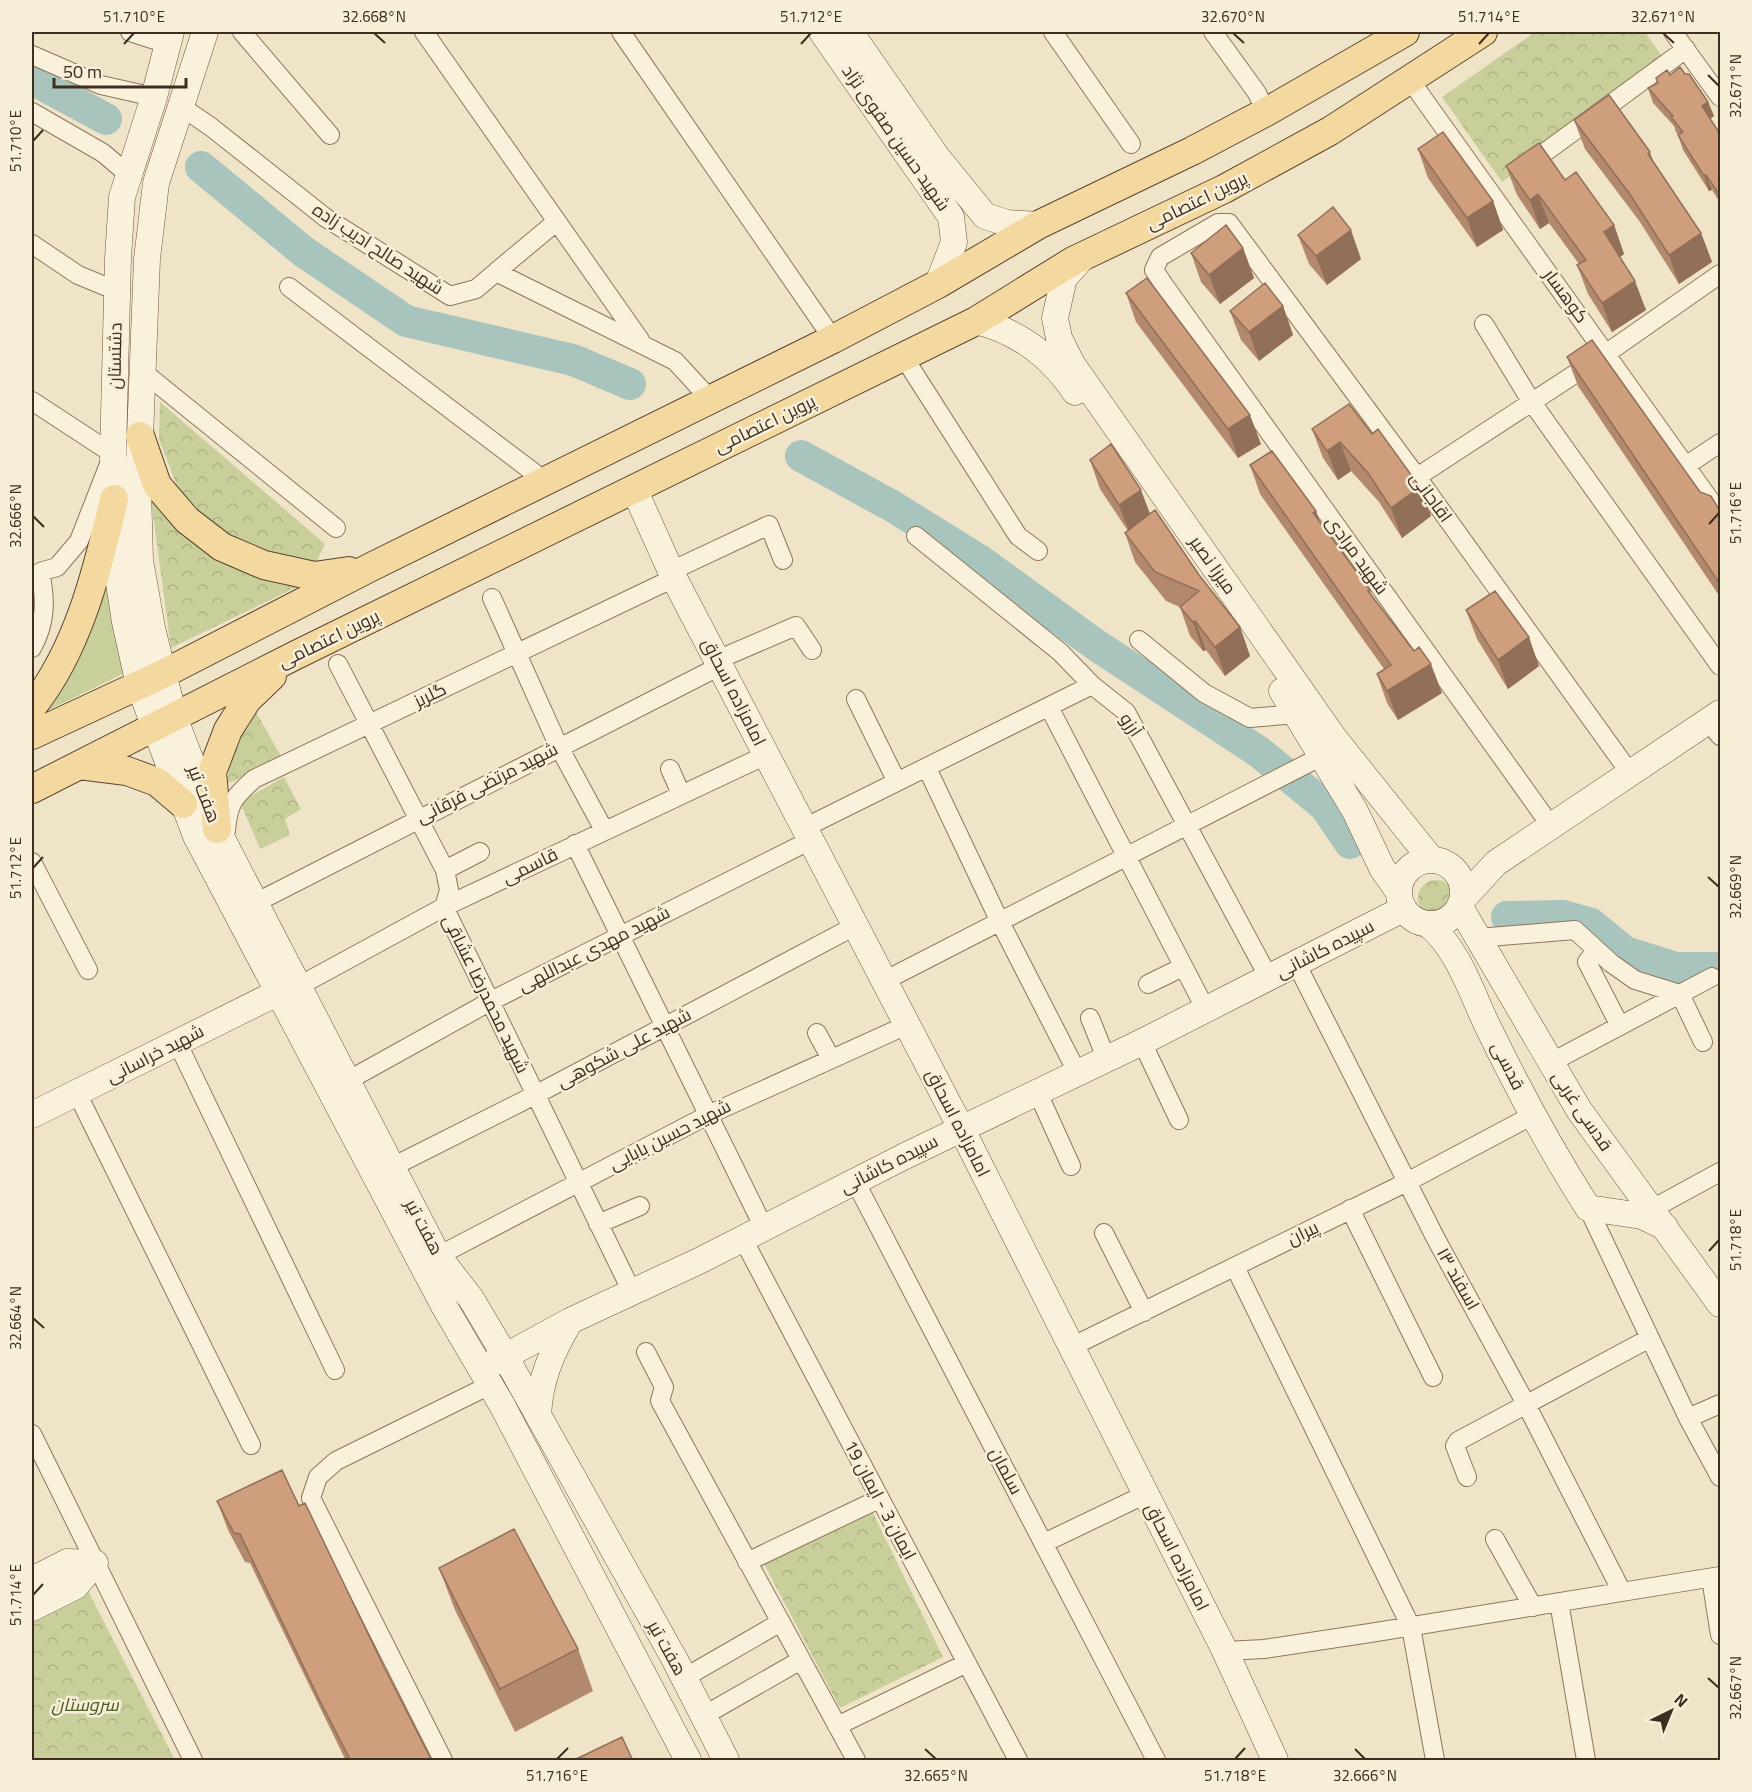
<svg xmlns="http://www.w3.org/2000/svg" width="1752" height="1792" font-family="Georgia,Cairo,serif">
<defs>
<pattern id="park-crowns" width="20" height="18" patternUnits="userSpaceOnUse" patternTransform="scale(1.5)"><rect width="20" height="18" fill="#c9cf9b"/><path d="M2 6a3 3 0 1 1 6 0M12 15a3 3 0 1 1 6 0" fill="none" stroke="#aeb285"/></pattern>
</defs>
<rect width="100%" height="100%" fill="#f0e4c8"/>
<path fill="#c9cf9b" d="M 109,570 L 127,672 L 38,715 Z"/>
<path fill="url(#park-crowns)" d="M 1535,32 L 1645,32 L 1668,65 L 1502,182 L 1442,97 Z
M 160,402 L 325,544 L 316,563 L 275,558 L 223,535 L 178,489 L 159,439 Z
M 151,500 C 199,538 235,573 297,587 L 171,648 Z
M 256,712 L 282,758 L 227,784 L 232,750 Z
M 284,777 L 301,809 L 285,819 L 290,835 L 260,849 L 240,802 Z
M1418 898a18 18 0 1 1 36 0a18 18 0 1 1-36 0Z
M 872,1511 L 943,1657 L 840,1708 L 764,1564 Z
M 86,1587 L 175,1760 L 32,1760 L 32,1617 Z"/>
<g fill="none" stroke-linecap="round" stroke-linejoin="round">
<path stroke="#a9c4bc" stroke-width="32" d="M 32,79 L 106,119
M 201,167 L 304,252 L 406,321 L 573,360 L 630,384
M 801,456 L 892,506 L 979,560 L 1096,645 L 1259,752 L 1325,806 L 1350,843
M 1507,917 L 1563,916 L 1591,924 L 1625,952 L 1676,968 L 1720,968"/>
<defs>
<path id="street" d="M 130,32 L 167,44
M 242,32 L 330,135
M 424,32 L 640,340
M 621,32 L 833,339
M 1053,32 L 1131,144
M 1213,32 L 1257,93 L 1266,112
M 1673,32 L 1720,97
M 32,55 L 101,85 L 154,97
M 1410,80 L 1720,514
M 179,105 L 211,127 L 326,218 L 450,296 L 476,289 L 496,272 L 675,361 L 710,399
M 32,112 L 103,153 L 129,175
M 1525,167 L 1686,49
M 32,244 L 78,275 L 117,291
M 496,272 L 556,222
M 289,287 L 545,481
M 1484,324 L 1531,401 L 1720,666
M 903,356 L 1018,536 L 1038,551
M 142,371 L 336,528
M 32,401 L 113,454 L 79,541 L 57,567 L 40,572 C 46,600 46,623 32,648
M 1687,465 L 1720,443
M 1417,477 L 1607,353 L 1720,274
M 916,536 L 1060,652 L 1092,685 L 1126,712 L 1269,978
M 671,571 L 769,525 L 783,560
M 492,598 L 559,747 L 604,830
M 1139,640 L 1204,693 L 1250,718 L 1297,714
M 717,660 L 796,626 L 812,650
M 338,664 L 445,870 L 449,890 L 444,907 L 632,1292
M 856,699 L 897,782
M 1049,707 L 1206,1010
M 1708,721 L 1720,736
M 927,768 L 999,920 L 1077,1072
M 670,769 L 681,794
M 1551,826 L 1164,285 L 1154,270 L 1160,257 L 1218,223 L 1229,223 L 1417,477 L 1630,773
M 804,828 L 1092,685
M 226,831 C 228,803 234,797 254,779 L 674,578
M 575,844 L 764,1228
M 32,862 L 88,970
M 445,870 L 480,852
M 255,903 L 720,666
M 1477,938 L 1575,930 L 1611,963 L 1635,980 L 1680,994 L 1703,1042
M 1596,950 L 1587,962 L 1620,1026
M 1296,963 L 1436,1239 L 1526,1404 L 1622,1592
M 884,981 L 1322,756
M 1148,984 L 1183,967
M 299,986 L 444,907 L 766,755
M 1090,1018 L 1106,1058
M 817,1033 L 831,1059
M 177,1042 L 335,1370
M 1142,1042 L 1179,1120
M 1550,1063 L 1712,977
M 347,1081 L 491,1001 L 811,840
M 1037,1091 L 1071,1166
M 77,1093 L 251,1445
M 392,1167 L 535,1095 L 855,926
M 855,1181 L 1156,1760
M 1588,1208 L 1688,1418 L 1720,1477
M 1350,1209 L 1433,1377
M 1652,1209 L 1720,1172
M 598,1224 L 640,1206
M 1104,1233 L 1144,1312
M 743,1239 L 1018,1760
M 438,1256 L 710,1114 L 907,1025
M 1235,1267 L 1411,1627 L 1435,1760
M 1071,1347 L 1407,1182 L 1533,1115
M 646,1352 L 664,1387 L 660,1401 L 856,1760
M 1688,1418 L 1720,1404
M 32,1434 L 193,1760
M 1467,1477 L 1455,1446 L 1458,1441 L 1650,1338
M 1495,1539 L 1533,1607
M 1044,1543 L 1146,1494
M 747,1562 L 879,1499
M 1711,1578 L 1720,1635
M 1559,1602 L 1586,1760
M 1225,1651 L 1264,1649 L 1370,1633 L 1720,1576
M 684,1678 L 781,1622
M 703,1716 L 801,1660
M 837,1726 L 967,1663
M 443,1760 L 311,1498 L 318,1477 L 336,1461 L 490,1385"/>
<path id="secondary" d="M 171,32 L 154,97 L 122,197 L 118,258 L 113,454 L 116,563 L 125,622 L 139,685 L 196,836 L 444,1306 L 502,1405 L 688,1760
M 205,32 L 156,183 L 147,259 L 138,488 L 140,560 L 152,628 L 174,717 L 217,829 L 438,1256 L 472,1300 L 505,1356 L 675,1660 L 726,1760
M 822,32 L 951,217 L 954,242 L 938,284
M 850,32 L 937,157 L 985,216 L 1007,223 L 1038,225
M 1084,256 L 1064,278 L 1055,318 L 1059,338 L 1072,364 L 1334,738 L 1431,859
M 976,321 C 1018,331 1050,355 1075,392
M 634,489 L 674,578 L 961,1128 L 1225,1651 L 1275,1760
M 1282,691 L 1355,811 L 1382,868 L 1398,891
M1399 892a32 32 0 1 1 64 0a32 32 0 1 1-64 0Z
M 1463,899 L 1496,863 L 1720,713
M 1460,907 L 1579,1110 L 1720,1304
M 1428,924 C 1459,950 1471,992 1488,1027 C 1518,1089 1551,1150 1588,1208 L 1642,1216 L 1665,1227
M 32,1115 L 279,992
M 491,1364 L 570,1321 L 699,1261 L 903,1157 L 1142,1042 L 1403,909
M 538,1415 C 540,1378 552,1352 570,1321
M 32,1580 L 67,1562 L 95,1563 L 76,1586 L 32,1608"/>
<path id="primary" d="M 140,436 L 157,485 L 187,520 L 222,547 L 264,565 L 314,576 L 349,571
M 32,707 C 78,650 98,569 114,499
M 32,735 L 163,674 L 371,567 L 833,339 L 938,284 L 1038,225 L 1192,151 L 1266,112 L 1405,32
M 79,765 L 127,771 L 157,782 L 183,804
M 32,789 L 294,656 L 976,321 L 1073,261 L 1224,189 L 1330,131 L 1483,32
M 217,829 L 212,772 L 228,730 L 247,700 L 272,676"/>
</defs>
<use href="#street" stroke="#8d765c" stroke-width="20"/>
<use href="#secondary" stroke="#6f573f" stroke-width="27"/>
<use href="#primary" stroke="#5b4430" stroke-width="30"/>
<use href="#street" stroke="#faf1dc" stroke-width="18"/>
<use href="#secondary" stroke="#faf1dc" stroke-width="26"/>
<use href="#primary" stroke="#f3d9a0" stroke-width="28"/>
</g>
<path fill="#b2896c" d="M 1685,74 L 1708,102 L 1714,116 L 1710,119 L 1720,134 L 1720,203 L 1712,190 L 1709,191 L 1683,150 L 1678,135 L 1676,132 L 1674,126 L 1653,103 L 1648,88 L 1670,75 Z
M 1574,120 L 1650,152 L 1654,163 L 1701,233 L 1712,262 L 1679,284 L 1640,222 L 1585,149 Z
M 1418,149 L 1493,201 L 1503,230 L 1477,247 L 1428,178 Z
M 1506,166 L 1565,180 L 1614,225 L 1624,254 L 1620,257 L 1646,310 L 1612,332 L 1588,294 L 1577,265 L 1579,264 L 1549,223 L 1540,229 L 1517,195 Z
M 1298,235 L 1361,259 L 1327,285 L 1309,264 Z
M 1243,248 L 1254,278 L 1220,304 L 1201,282 L 1191,253 Z
M 1126,293 L 1261,444 L 1238,458 L 1136,322 Z
M 1283,306 L 1293,335 L 1259,361 L 1241,340 L 1230,311 Z
M 1567,357 L 1700,492 L 1720,511 L 1720,597 L 1578,386 Z
M 1312,429 L 1372,434 L 1420,487 L 1431,516 L 1402,538 L 1379,502 L 1351,471 L 1338,480 L 1323,458 Z
M 1090,460 L 1150,514 L 1240,627 L 1250,656 L 1225,676 L 1206,650 L 1203,651 L 1190,636 L 1180,607 L 1166,601 L 1135,562 L 1125,533 L 1128,531 L 1100,489 Z
M 1250,465 L 1316,511 L 1320,523 L 1370,590 L 1372,597 L 1442,693 L 1398,720 L 1387,703 L 1377,674 L 1384,669 L 1260,494 Z
M 1466,610 L 1539,666 L 1508,689 L 1477,639 Z
M 217,1501 L 299,1506 L 384,1667 L 432,1761 L 346,1761 L 250,1563 L 245,1562 L 228,1530 Z
M 439,1568 L 578,1649 L 593,1691 L 515,1732 L 455,1610 Z"/>
<path fill="#916f58" d="M 1708,102 L 1714,116 L 1707,120 L 1702,106 Z
M 1706,175 L 1712,190 L 1709,191 L 1704,176 Z
M 1538,194 L 1549,223 L 1540,229 L 1530,200 Z
M 1493,201 L 1503,230 L 1477,247 L 1467,218 Z
M 1614,225 L 1624,254 L 1614,261 L 1604,232 Z
M 1351,230 L 1361,259 L 1327,285 L 1316,256 Z
M 1701,233 L 1712,262 L 1679,284 L 1669,255 Z
M 1243,248 L 1254,278 L 1220,304 L 1209,275 Z
M 1635,281 L 1646,310 L 1612,332 L 1602,303 Z
M 1283,306 L 1293,335 L 1259,361 L 1249,332 Z
M 1250,415 L 1261,444 L 1238,458 L 1228,429 Z
M 1340,442 L 1351,471 L 1338,480 L 1327,451 Z
M 1420,487 L 1431,516 L 1402,538 L 1391,508 Z
M 1141,490 L 1152,519 L 1130,534 L 1119,505 Z
M 1316,511 L 1326,540 L 1313,513 Z
M 1195,621 L 1206,650 L 1203,651 L 1193,622 Z
M 1240,627 L 1250,656 L 1225,676 L 1215,647 Z
M 1529,637 L 1539,666 L 1508,689 L 1498,660 Z
M 1431,664 L 1442,693 L 1398,720 L 1387,691 Z"/>
<path fill="#cf9f7d" stroke="#916f58" stroke-width="1.5" d="M 1680,67 L 1685,74 L 1689,74 L 1708,102 L 1702,106 L 1720,134 L 1720,194 L 1719,194 L 1706,175 L 1704,176 L 1678,135 L 1683,132 L 1671,117 L 1673,116 L 1648,88 L 1658,83 L 1656,78 L 1667,70 L 1670,75 Z
M 1609,95 L 1650,152 L 1648,154 L 1701,233 L 1669,255 L 1629,193 L 1574,120 Z
M 1443,132 L 1493,201 L 1467,218 L 1418,149 Z
M 1539,143 L 1565,180 L 1576,172 L 1614,225 L 1604,232 L 1635,281 L 1602,303 L 1577,265 L 1586,260 L 1538,194 L 1530,200 L 1506,166 Z
M 1333,207 L 1351,230 L 1316,256 L 1298,235 Z
M 1226,225 L 1243,248 L 1209,275 L 1191,253 Z
M 1147,278 L 1250,415 L 1228,429 L 1126,293 Z
M 1265,283 L 1283,306 L 1249,332 L 1230,311 Z
M 1592,340 L 1700,492 L 1711,496 L 1720,511 L 1720,584 L 1567,357 Z
M 1349,404 L 1372,434 L 1378,429 L 1420,487 L 1391,508 L 1368,473 L 1340,442 L 1327,451 L 1312,429 Z
M 1111,444 L 1141,490 L 1119,505 L 1090,460 Z
M 1272,451 L 1316,511 L 1313,513 L 1370,590 L 1368,591 L 1414,651 L 1419,647 L 1431,664 L 1387,691 L 1377,674 L 1391,665 L 1250,465 Z
M 1155,510 L 1199,575 L 1240,627 L 1215,647 L 1195,621 L 1193,622 L 1180,607 L 1199,591 L 1155,572 L 1125,533 Z
M 1495,591 L 1529,637 L 1498,660 L 1466,610 Z
M 282,1470 L 299,1506 L 305,1503 L 384,1667 L 432,1761 L 351,1761 L 319,1699 L 240,1534 L 234,1533 L 217,1501 Z
M 514,1529 L 578,1649 L 500,1689 L 439,1568 Z
M 622,1737 L 633,1761 L 572,1761 Z"/>
<path fill="none" stroke="#3d2e20" stroke-width="2" d="M 374,33 L 385,43M 1233,33 L 1244,43M 1663,33 L 1674,43M 124,44 L 134,33M 801,44 L 811,33M 1479,44 L 1489,33M 1708,75 L 1719,86M 33,141 L 43,130M 33,516 L 44,527M 1709,524 L 1719,513M 33,868 L 43,857M 1708,877 L 1719,887M 1709,1251 L 1719,1240M 33,1318 L 44,1328M 33,1595 L 43,1584M 1708,1678 L 1719,1688M 925,1749 L 936,1759M 1355,1749 L 1365,1759M 557,1759 L 568,1748M 1235,1759 L 1245,1748"/>
<g text-anchor="middle" stroke-width="5" stroke-linejoin="round" paint-order="stroke">
<g font-size="18" fill="#3d2e20" stroke="#f7eed8">
<text transform="translate(896 138) rotate(55)" y="6">شهید حسین صفوی نژاد</text>
<text transform="translate(1197 201) rotate(-26)" y="6">پروین اعتصامی</text>
<text transform="translate(378 249) rotate(33)" y="6">شهید صالح ادیب زاده</text>
<text transform="translate(1566 296) rotate(54)" y="6">کوهسار</text>
<text transform="translate(115 356) rotate(-89)" y="6">دشتستان</text>
<text transform="translate(765 424) rotate(-26)" y="6">پروین اعتصامی</text>
<text transform="translate(1431 497) rotate(54)" y="6">اقاجانی</text>
<text transform="translate(1357 555) rotate(54)" y="6">شهید مرادی</text>
<text transform="translate(1213 565) rotate(55)" y="6">میرزا نصیر</text>
<text transform="translate(329 639) rotate(-26)" y="6">پروین اعتصامی</text>
<text transform="translate(734 692) rotate(63)" y="6">امامزاده اسحاق</text>
<text transform="translate(430 695) rotate(-26)" y="6">گلریز</text>
<text transform="translate(1131 725) rotate(56)" y="6">آرزو</text>
<text transform="translate(487 783) rotate(-27)" y="6">شهید مرتضی فرقانی</text>
<text transform="translate(204 794) rotate(69)" y="6">هفت تیر</text>
<text transform="translate(530 866) rotate(-26)" y="6">قاسمی</text>
<text transform="translate(594 949) rotate(-27)" y="6">شهید مهدی عبداللهی</text>
<text transform="translate(1325 949) rotate(-27)" y="6">سپیده کاشانی</text>
<text transform="translate(486 994) rotate(64)" y="6">شهید محمدرضا عشاقی</text>
<text transform="translate(624 1048) rotate(-28)" y="6">شهید علی شکوهی</text>
<text transform="translate(155 1054) rotate(-27)" y="6">شهید خراسانی</text>
<text transform="translate(1508 1066) rotate(63)" y="6">قدسی</text>
<text transform="translate(1582 1111) rotate(56)" y="6">قدسی غربی</text>
<text transform="translate(958 1123) rotate(63)" y="6">امامزاده اسحاق</text>
<text transform="translate(670 1135) rotate(-27)" y="6">شهید حسین بابایی</text>
<text transform="translate(889 1164) rotate(-27)" y="6">سپیده کاشانی</text>
<text transform="translate(424 1227) rotate(62)" y="6">هفت تیر</text>
<text transform="translate(1303 1233) rotate(-26)" y="6">پیران</text>
<text transform="translate(1458 1279) rotate(61)" y="6">اسفند ۱۳</text>
<text transform="translate(1006 1471) rotate(62)" y="6">سلمان</text>
<text transform="translate(880 1500) rotate(62)" y="6">ایمان 3 - ایمان 19</text>
<text transform="translate(1177 1557) rotate(63)" y="6">امامزاده اسحاق</text>
<text transform="translate(667 1648) rotate(61)" y="6">هفت تیر</text>
</g>
<g font-size="18" font-style="italic" fill="#4d5a26" stroke="#f7eed8">
<text x="85" y="1711">سروستان</text>
</g>
</g>
<rect width="1752" height="1792" fill="none" stroke="#f7eed8" stroke-width="66"/>
<g transform="translate(1671 1711) rotate(43)" stroke="#f7eed8" stroke-width="4.5" paint-order="stroke">
<path d="M0-4.5L10 22L0 15L-10 22Z" fill="#3d2e20"/>
<text y="-9" font-size="16" font-weight="bold" text-anchor="middle" fill="#3d2e20">N</text>
</g>
<path d="M54 78v9h132v-9" fill="none" stroke="#3d2e20" stroke-width="3"/>
<text x="63" y="78" font-size="18" fill="#3d2e20" stroke="#f7eed8" stroke-width="4.5" paint-order="stroke">50 m</text>
<rect x="33" y="33" width="1686" height="1726" fill="none" stroke="#3d2e20" stroke-width="2"/>
<g font-size="15" text-anchor="middle" fill="#3d2e20">
<text x="134" y="22">51.710°E</text>
<text x="374" y="22">32.668°N</text>
<text x="811" y="22">51.712°E</text>
<text x="1233" y="22">32.670°N</text>
<text x="1489" y="22">51.714°E</text>
<text x="1663" y="22">32.671°N</text>
<text transform="translate(1736 86) rotate(-90)" y="5">32.671°N</text>
<text transform="translate(16 141) rotate(-90)" y="5">51.710°E</text>
<text transform="translate(1736 513) rotate(-90)" y="5">51.716°E</text>
<text transform="translate(16 516) rotate(-90)" y="5">32.666°N</text>
<text transform="translate(16 868) rotate(-90)" y="5">51.712°E</text>
<text transform="translate(1736 887) rotate(-90)" y="5">32.669°N</text>
<text transform="translate(1736 1240) rotate(-90)" y="5">51.718°E</text>
<text transform="translate(16 1318) rotate(-90)" y="5">32.664°N</text>
<text transform="translate(16 1595) rotate(-90)" y="5">51.714°E</text>
<text transform="translate(1736 1688) rotate(-90)" y="5">32.667°N</text>
<text x="557" y="1781">51.716°E</text>
<text x="936" y="1781">32.665°N</text>
<text x="1235" y="1781">51.718°E</text>
<text x="1365" y="1781">32.666°N</text>
</g>
</svg>
